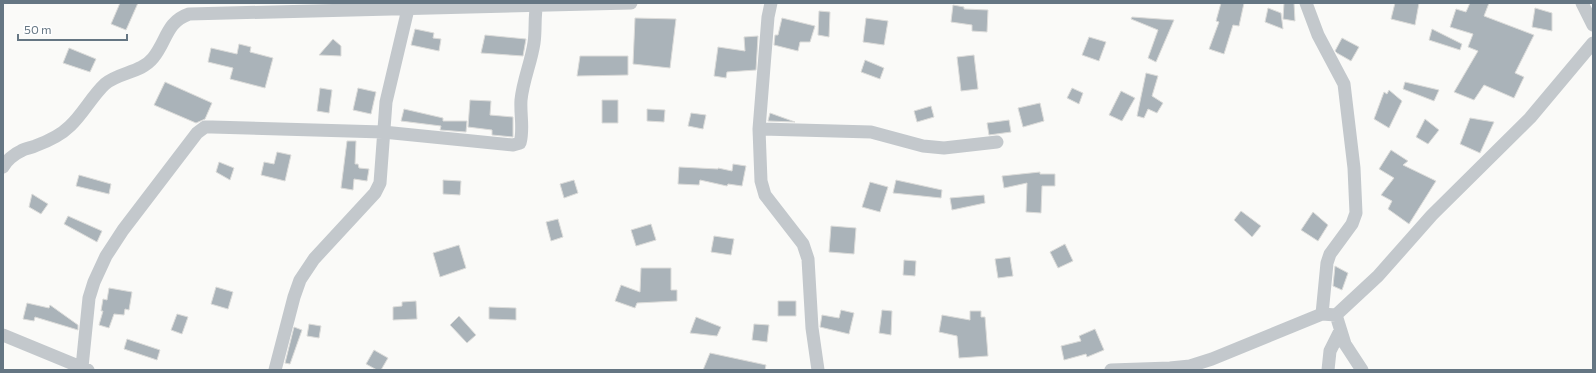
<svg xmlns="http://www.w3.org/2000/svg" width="1596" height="373" font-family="Commissioner,sans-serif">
<rect width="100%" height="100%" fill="#fafaf8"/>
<path fill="#aab3b9" stroke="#dcdcda" d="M 120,3 L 138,3 L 126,30 L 111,24 Z
M 1221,3 L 1244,3 L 1239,26 L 1233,25 L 1224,54 L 1209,49 L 1219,22 L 1216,21 Z
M 1284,3 L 1294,3 L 1295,21 L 1283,19 Z
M 1395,3 L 1419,3 L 1415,25 L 1391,19 Z
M 1470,3 L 1489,3 L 1484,16 L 1534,35 L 1515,73 L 1524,77 L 1514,98 L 1484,85 L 1474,100 L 1454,92 L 1478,51 L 1468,47 L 1473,34 L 1450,27 L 1456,9 L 1466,12 Z
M 953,5 L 964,7 L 964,9 L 988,10 L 987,32 L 972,31 L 972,25 L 951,22 Z
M 1268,8 L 1281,13 L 1283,29 L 1265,22 Z
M 1535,8 L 1552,13 L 1552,31 L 1532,27 Z
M 819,11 L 830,12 L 829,37 L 818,35 Z
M 1132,17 L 1174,20 L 1156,62 L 1148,58 L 1158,30 L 1131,19 Z
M 635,18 L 676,19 L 670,68 L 633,64 Z
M 782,18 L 815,26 L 810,42 L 800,42 L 798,51 L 774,45 L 775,35 L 778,35 Z
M 866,18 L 888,21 L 884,45 L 863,42 Z
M 415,29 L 434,33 L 433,38 L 441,39 L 439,51 L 411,45 Z
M 1432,29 L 1462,44 L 1460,50 L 1429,40 Z
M 485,35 L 526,39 L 523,56 L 481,53 Z
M 758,36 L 756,70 L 727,72 L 726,78 L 714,76 L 718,47 L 745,51 L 744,37 Z
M 1089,37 L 1106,42 L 1099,61 L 1082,55 Z
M 1342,38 L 1359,47 L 1351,61 L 1337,53 L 1335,51 Z
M 333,39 L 341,46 L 341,56 L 319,55 Z
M 239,44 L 251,47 L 250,52 L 273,58 L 265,88 L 230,79 L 233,68 L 208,62 L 211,48 L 237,54 Z
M 69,48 L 96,59 L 90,72 L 63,63 Z
M 974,55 L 978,89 L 961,91 L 957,57 Z
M 580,56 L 628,56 L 628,75 L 577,76 Z
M 865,60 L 884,68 L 880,79 L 861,72 Z
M 1146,73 L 1158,76 L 1152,96 L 1163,103 L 1157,113 L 1148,109 L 1144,118 L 1137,116 Z
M 165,82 L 212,103 L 205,119 L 196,123 L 154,105 Z
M 1405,82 L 1439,90 L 1434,101 L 1403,89 Z
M 320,88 L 332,90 L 329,113 L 317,111 Z
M 358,88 L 376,92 L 371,114 L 353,110 Z
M 1072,88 L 1083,93 L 1079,104 L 1067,98 Z
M 1389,90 L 1402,101 L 1389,128 L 1374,119 L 1384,92 L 1387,94 Z
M 1121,91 L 1135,98 L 1122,121 L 1109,115 Z
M 470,100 L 491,101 L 490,115 L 513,117 L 513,137 L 492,135 L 492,130 L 468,127 Z
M 602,100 L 618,100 L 618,123 L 602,123 Z
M 1040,103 L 1044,121 L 1023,127 L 1018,108 Z
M 931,106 L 934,117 L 917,122 L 914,111 Z
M 404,109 L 443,118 L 443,121 L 467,121 L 466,132 L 440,130 L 441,126 L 401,121 Z
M 647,109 L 665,110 L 664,122 L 647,121 Z
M 691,113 L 706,115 L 703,129 L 688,126 Z
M 770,113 L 795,122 L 768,121 Z
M 1470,118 L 1494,122 L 1480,153 L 1460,144 Z
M 1425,119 L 1439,130 L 1428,144 L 1416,137 Z
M 1009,120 L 1011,132 L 989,135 L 987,123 Z
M 347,141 L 356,141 L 355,164 L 358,164 L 359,168 L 369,169 L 367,181 L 354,179 L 353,190 L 341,188 Z
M 1391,150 L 1408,161 L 1403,165 L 1436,181 L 1409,224 L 1388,209 L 1392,201 L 1381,195 L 1394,178 L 1379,169 Z
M 277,152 L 291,155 L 285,181 L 261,175 L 264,162 L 274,164 Z
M 219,162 L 234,168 L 230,180 L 216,172 Z
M 733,164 L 746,166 L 742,186 L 728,184 L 727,186 L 700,180 L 699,185 L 678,184 L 679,167 L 718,169 L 718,168 L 732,171 Z
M 1040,172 L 1040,174 L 1055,174 L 1055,186 L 1042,186 L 1041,213 L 1026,212 L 1027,183 L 1004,188 L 1002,176 Z
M 79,175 L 111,184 L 109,194 L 76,186 Z
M 443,180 L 461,181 L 460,195 L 443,194 Z
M 574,180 L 578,193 L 564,198 L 560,184 Z
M 896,180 L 942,190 L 941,198 L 893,193 Z
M 870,182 L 888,187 L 880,212 L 862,207 Z
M 32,194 L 48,204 L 41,214 L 29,207 Z
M 984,195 L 985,203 L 952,210 L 950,198 Z
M 1241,211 L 1261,226 L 1252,237 L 1234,220 Z
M 1313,212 L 1328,225 L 1318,241 L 1301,230 Z
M 68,216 L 102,231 L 97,242 L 64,224 Z
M 558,219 L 563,237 L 551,241 L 546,222 Z
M 651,224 L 656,240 L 636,246 L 631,230 Z
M 831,226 L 856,228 L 854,254 L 829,252 Z
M 714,236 L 734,239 L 731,255 L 711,252 Z
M 1065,244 L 1073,261 L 1058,268 L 1050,252 Z
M 459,245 L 466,268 L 440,277 L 433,253 Z
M 1010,257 L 1013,276 L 998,278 L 995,259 Z
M 904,260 L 916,261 L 915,276 L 903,275 Z
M 1335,266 L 1348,273 L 1342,290 L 1333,286 Z
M 641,268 L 671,268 L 671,290 L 677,290 L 677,301 L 637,303 L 635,308 L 615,301 L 621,285 L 640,292 Z
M 216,287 L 233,292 L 228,309 L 211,304 Z
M 109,288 L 132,292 L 129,310 L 125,309 L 124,315 L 114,314 L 109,328 L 99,325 L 103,311 L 101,311 L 103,299 L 107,300 Z
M 416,301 L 417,319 L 393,320 L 393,307 L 402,306 L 402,302 Z
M 778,301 L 796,301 L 796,316 L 778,316 Z
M 27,303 L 49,308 L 50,305 L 78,325 L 78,330 L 35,317 L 34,321 L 23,319 Z
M 489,307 L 516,308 L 516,320 L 489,319 Z
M 841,310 L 854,313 L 849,334 L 820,327 L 822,315 L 839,318 Z
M 882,310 L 892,311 L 891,335 L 879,333 Z
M 970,311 L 981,311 L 981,317 L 985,317 L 988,356 L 959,358 L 957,336 L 939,332 L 942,315 L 970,320 Z
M 177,314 L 188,317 L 182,334 L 171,330 Z
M 459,316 L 476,335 L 467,343 L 450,325 Z
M 696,317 L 721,327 L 717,336 L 690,333 Z
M 309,324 L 321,326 L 319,338 L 307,336 Z
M 754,324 L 769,325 L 767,342 L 752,340 Z
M 294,327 L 302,330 L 290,364 L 285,363 Z
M 1095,329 L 1104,350 L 1087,357 L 1086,354 L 1064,360 L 1061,346 L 1081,341 L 1079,336 Z
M 127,339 L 160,350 L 157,360 L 124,349 Z
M 374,350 L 388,358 L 381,370 L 377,370 L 366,364 Z
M 710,353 L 766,365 L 765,370 L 703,370 Z"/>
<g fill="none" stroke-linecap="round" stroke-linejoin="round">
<path stroke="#c3c8cc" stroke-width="13" d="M 771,3 L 768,17 L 759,129 L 761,181 L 765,195 L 803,244 L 808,259 L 812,328 L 818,370
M 1306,3 L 1318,35 L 1344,84 L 1354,168 L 1356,213 L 1352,224 L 1330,254 L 1327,263 L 1322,314
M 1582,3 L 1593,25
M 759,129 L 871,132 L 923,146 L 944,148 L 997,142
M 3,167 C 6,161 14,154 21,151 C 25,148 31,148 35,146 C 46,142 61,135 70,126 C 83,114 92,96 105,84 C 119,72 141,73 153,58 C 167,41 166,22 189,14 L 631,3
M 1336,315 L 1345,344 L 1362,370
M 3,335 L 88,370
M 82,367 L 89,298 L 94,282 L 106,256 L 123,230 L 197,133 L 205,127 L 212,127 L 383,132 L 513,145 L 520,143 C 524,129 520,115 521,100 C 523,80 531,63 534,43 C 536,30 534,16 537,3
M 275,370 L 294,297 L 300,280 L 314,259 L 375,193 L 380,183 L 386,102 L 408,9
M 1111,370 L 1170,368 L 1190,366 L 1212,359 L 1322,314 L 1336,315 L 1378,276 L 1432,215 L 1530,118 L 1593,43
M 1328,370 L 1330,351 L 1340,331"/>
</g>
<rect width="1596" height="373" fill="none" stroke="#657683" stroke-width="8"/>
<path d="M18 34v6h109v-6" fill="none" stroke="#657683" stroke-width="2"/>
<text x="24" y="34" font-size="12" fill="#657683" stroke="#ffffff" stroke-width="3" paint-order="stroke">50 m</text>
</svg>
